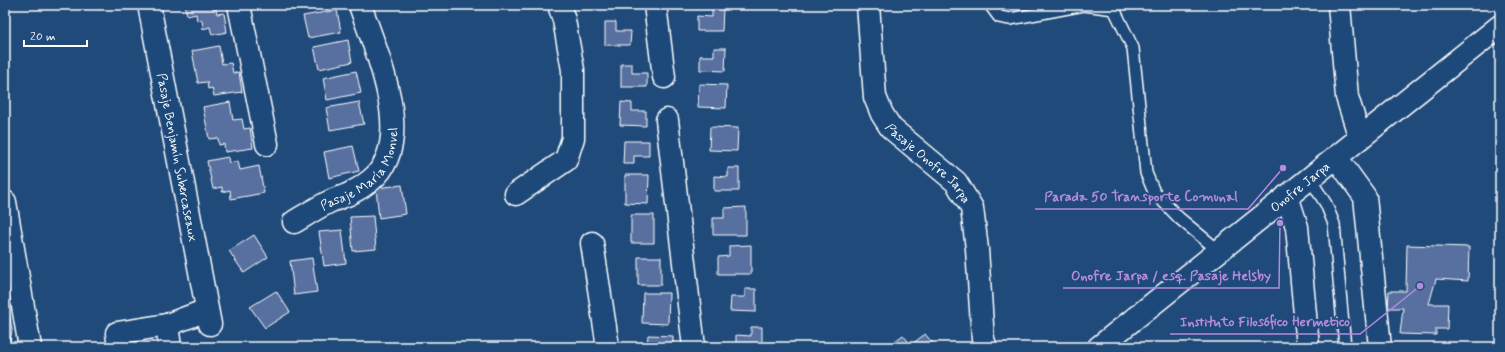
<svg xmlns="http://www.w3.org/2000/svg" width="1505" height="352" font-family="Mynerve,sans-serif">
<rect width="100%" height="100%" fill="#1f4a7a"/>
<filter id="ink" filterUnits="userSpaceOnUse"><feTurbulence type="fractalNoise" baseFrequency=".025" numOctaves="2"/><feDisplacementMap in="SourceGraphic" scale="8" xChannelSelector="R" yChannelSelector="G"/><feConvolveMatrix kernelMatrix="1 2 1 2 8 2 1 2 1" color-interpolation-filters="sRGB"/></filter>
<g filter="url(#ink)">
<path fill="#596f9f" stroke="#fff" d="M 185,5 L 215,5 L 217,14 L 224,13 L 227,32 L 212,35 L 210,27 L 203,29 L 202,20 L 197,21 L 196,14 L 187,16 Z
M 712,8 L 723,8 L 722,31 L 697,31 L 697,16 L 712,17 Z
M 337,10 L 341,32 L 308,38 L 303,16 Z
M 605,22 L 616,22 L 616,31 L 631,31 L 630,45 L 605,45 Z
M 348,40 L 352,62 L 319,69 L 314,47 Z
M 219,46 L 222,64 L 231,63 L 233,73 L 239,72 L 242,92 L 214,96 L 212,88 L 208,89 L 207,82 L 198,83 L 192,51 Z
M 714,48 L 726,48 L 725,71 L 700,70 L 700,56 L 714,56 Z
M 621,64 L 632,64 L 632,73 L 647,73 L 647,87 L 621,87 Z
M 356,71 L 361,93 L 327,100 L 323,78 Z
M 699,84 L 727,85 L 726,108 L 698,107 Z
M 230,102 L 233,120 L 242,119 L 244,129 L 250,128 L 253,148 L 225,152 L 224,144 L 219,145 L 218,138 L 209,139 L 203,107 Z
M 359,102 L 364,124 L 330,130 L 326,108 Z
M 621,102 L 632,103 L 632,111 L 646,111 L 646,126 L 620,125 Z
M 710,127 L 738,128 L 737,151 L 709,150 Z
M 624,141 L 649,141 L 649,156 L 634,156 L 634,164 L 623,164 Z
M 353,146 L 359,171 L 329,178 L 324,152 Z
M 228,157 L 229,163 L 238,161 L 240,170 L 259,166 L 264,193 L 231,199 L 230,190 L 222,192 L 222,187 L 213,189 L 207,161 Z
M 728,168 L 739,168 L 739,191 L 714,191 L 714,176 L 728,177 Z
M 625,175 L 649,175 L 648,204 L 625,203 Z
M 402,185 L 406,214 L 379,218 L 376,188 Z
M 746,207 L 746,235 L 713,235 L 713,218 L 724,218 L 724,208 Z
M 631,215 L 654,215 L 654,243 L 631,243 Z
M 373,216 L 376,249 L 353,251 L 350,217 Z
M 342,230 L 346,263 L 324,266 L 319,232 Z
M 254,235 L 268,257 L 244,273 L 229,251 Z
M 751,245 L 751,274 L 718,274 L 718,257 L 729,256 L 729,246 Z
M 1407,245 L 1469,247 L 1468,281 L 1436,279 L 1429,304 L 1448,304 L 1447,329 L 1436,329 L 1436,335 L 1400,334 L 1403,308 L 1388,308 L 1389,291 L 1406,291 Z
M 638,257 L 661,257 L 661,285 L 638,285 Z
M 312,258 L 317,292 L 294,295 L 290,261 Z
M 745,289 L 756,289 L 756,312 L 730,311 L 731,297 L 745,297 Z
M 276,291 L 290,312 L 265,328 L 250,307 Z
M 643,293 L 669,293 L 668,324 L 642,323 Z
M 5,305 L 8,305 L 12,330 L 9,347 L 5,347 Z
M 751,327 L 762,327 L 762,347 L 736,347 L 736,335 L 751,336 Z
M 925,334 L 936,347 L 887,347 L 903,335 L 911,345 Z
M 648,335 L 673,336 L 673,347 L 647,347 Z"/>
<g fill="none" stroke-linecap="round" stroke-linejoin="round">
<defs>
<path id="lane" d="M 990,5 L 999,17 L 1010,19 L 1084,5 L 1114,9 L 1133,48 L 1146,173 L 1154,192 L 1179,218 L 1219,251
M 1310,179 L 1326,204 L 1334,224 L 1345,347"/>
<g id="street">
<path id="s1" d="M 149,5 L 210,324"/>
<path d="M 239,5 L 267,144"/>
<path d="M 655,5 L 664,77"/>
<path id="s2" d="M 868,5 L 875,97 L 882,114 L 891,128 L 956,182 L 972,208 L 977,249 L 983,340 L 986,347"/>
<path d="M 1339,5 L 1347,97 L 1360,138"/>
<path d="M 667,120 L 694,347"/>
<path d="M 1336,157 L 1365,197 L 1380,347"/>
<path d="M 516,194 L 566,160 L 573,138 L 573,70 L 564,20 L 559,5"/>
<path d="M 1287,196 L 1297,227 L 1308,347"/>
<path d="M 5,202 L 30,347"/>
<path id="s3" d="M 294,222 C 306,215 318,207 331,201 C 337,198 344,197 351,193 C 357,190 365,185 371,180 C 418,142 375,50 360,5"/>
<path d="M 592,243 L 608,347"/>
<path d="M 167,325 L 170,347"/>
<path d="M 119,347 L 117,333 L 167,325 L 207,310"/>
</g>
<g id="secondary">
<path id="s4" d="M 1099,347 L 1500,26"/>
</g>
</defs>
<use href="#lane" stroke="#fff" stroke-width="14"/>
<use href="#street" stroke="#fff" stroke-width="25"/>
<use href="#secondary" stroke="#fff" stroke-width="25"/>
<use href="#lane" stroke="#1f4a7a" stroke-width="11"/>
<use href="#street" stroke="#1f4a7a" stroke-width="22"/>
<use href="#secondary" stroke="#1f4a7a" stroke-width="22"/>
</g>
</g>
<g text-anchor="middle" stroke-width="4" stroke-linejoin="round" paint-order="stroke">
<g font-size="13" fill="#fff" stroke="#1f4a7a">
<text dy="5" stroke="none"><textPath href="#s1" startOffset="155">Pasaje Benjamín Subercaseaux</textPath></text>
<text dy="5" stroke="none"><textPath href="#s2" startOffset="179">Pasaje Onofre Jarpa</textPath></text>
<text dy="5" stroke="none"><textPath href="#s3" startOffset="89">Pasaje María Monvel</textPath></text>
<text dy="5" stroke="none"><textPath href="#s4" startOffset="257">Onofre Jarpa</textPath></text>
</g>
</g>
<path fill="none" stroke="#b68bdc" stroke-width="1.5" d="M1283 168L1248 209H1035M1280 223L1279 288H1063M1420 286L1360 334H1170"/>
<g fill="#b68bdc" stroke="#1f4a7a" stroke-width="1.5">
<circle cx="1283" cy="168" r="4"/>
<circle cx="1280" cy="223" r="4"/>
<circle cx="1420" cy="286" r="4"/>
</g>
<g font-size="14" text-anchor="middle" font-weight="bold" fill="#b68bdc" stroke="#1f4a7a" stroke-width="4" stroke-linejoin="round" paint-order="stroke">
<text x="1141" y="201">Parada 50 Transporte Comunal</text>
<text x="1171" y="280">Onofre Jarpa / esq. Pasaje Helsby</text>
<text x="1265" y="326">Instituto Filosófico Hermetico</text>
</g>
<rect width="1505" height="352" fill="none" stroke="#1f4a7a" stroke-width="20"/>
<rect x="10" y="10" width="1485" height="332" fill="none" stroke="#fff" stroke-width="1.5" filter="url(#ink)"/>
<path d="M24 40v6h63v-6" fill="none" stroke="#ffffff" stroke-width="2"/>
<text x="30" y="40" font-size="12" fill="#ffffff" stroke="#1f4a7a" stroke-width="3" paint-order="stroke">20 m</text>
</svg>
